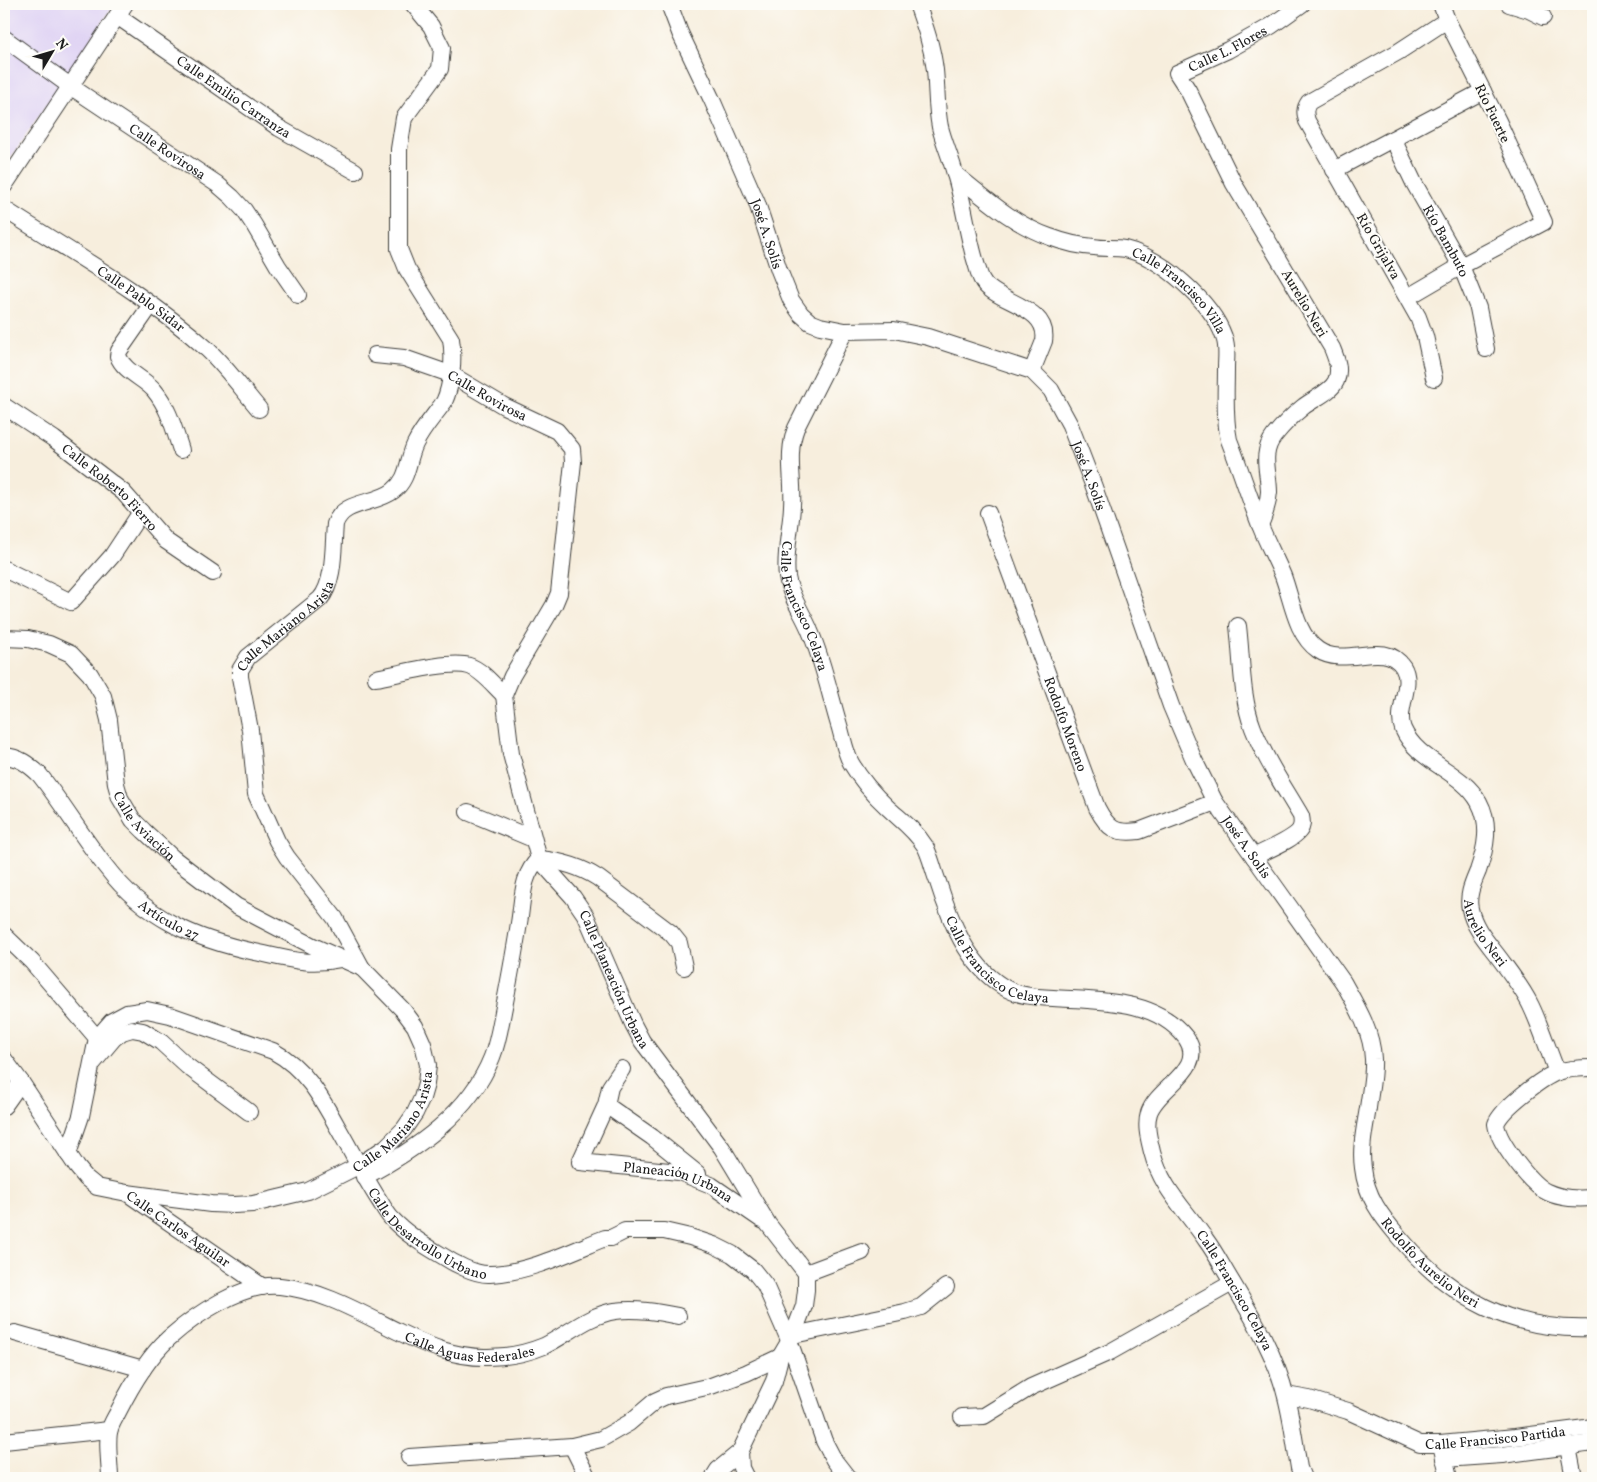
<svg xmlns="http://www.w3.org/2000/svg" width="1597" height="1482" font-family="Vollkorn,serif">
<rect width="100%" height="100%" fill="#fdfcf7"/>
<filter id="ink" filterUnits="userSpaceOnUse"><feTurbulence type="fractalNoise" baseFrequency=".02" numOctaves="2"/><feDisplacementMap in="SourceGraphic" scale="10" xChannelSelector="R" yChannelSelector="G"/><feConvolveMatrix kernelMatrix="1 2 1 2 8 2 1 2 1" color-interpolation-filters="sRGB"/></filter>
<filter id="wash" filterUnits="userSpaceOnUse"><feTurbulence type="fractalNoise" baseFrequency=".0096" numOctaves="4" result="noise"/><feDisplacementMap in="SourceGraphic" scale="20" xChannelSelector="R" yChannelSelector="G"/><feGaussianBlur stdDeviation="1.12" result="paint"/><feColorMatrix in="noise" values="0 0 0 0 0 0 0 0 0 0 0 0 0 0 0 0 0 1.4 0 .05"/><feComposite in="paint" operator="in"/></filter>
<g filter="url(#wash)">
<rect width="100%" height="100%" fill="#f7eedd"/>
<path fill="#e0d4f4" d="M 4,4 L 115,4 L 4,168 Z"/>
</g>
<g filter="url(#ink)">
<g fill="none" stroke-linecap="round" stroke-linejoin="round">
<defs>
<g id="minor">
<path id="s1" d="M 669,4 L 680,33 L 712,100 L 757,203 L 779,270 L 791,300 L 801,314 L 810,322 L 820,326 L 845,331 L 894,330 L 928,337 L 1032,371 L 1051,390 L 1070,425 L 1094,487 L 1171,706 L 1194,760 L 1215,802 L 1343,982 C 1356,1005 1372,1031 1373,1059 C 1374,1074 1370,1092 1368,1108 C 1365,1127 1360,1148 1363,1168 C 1366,1196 1381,1216 1399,1237 C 1450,1298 1512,1332 1593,1328"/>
<path d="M 917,4 C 925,26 932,46 935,70 C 937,89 936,107 940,127 C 944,143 951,158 955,174 C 964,203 967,234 976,263 C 979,273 981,283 990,289 C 1008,304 1049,310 1044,341 L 1032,371"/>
<path d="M 1509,4 L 1529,10 L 1543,17"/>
<path id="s2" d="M 117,16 L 279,128 L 355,171"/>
<path id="s3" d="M 4,38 L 70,86 L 217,184 L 232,197 L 244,210 L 254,225 L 278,266 L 298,295"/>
<path id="s4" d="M 1393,139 L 1414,183 L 1461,266 L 1478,308 L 1486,349"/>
<path d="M 1334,170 L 1483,91"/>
<path id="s5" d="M 955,174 C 985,198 1013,224 1050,237 C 1063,242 1080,246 1094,247 C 1104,249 1115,247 1125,249 C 1161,257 1212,302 1224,337 C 1228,347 1226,358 1226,368 C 1226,392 1224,416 1229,440 C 1240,468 1249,497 1260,525 C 1267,543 1276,559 1283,576 C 1292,600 1296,635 1318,650 C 1346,669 1384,638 1403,667 C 1414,685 1395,709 1403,729 C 1418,763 1461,770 1479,802 C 1491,824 1486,848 1478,871 C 1473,883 1467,895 1470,909 C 1474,929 1489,944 1500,959 C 1511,974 1523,989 1531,1006 C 1541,1027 1548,1050 1557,1072"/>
<path d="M 4,186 L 125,4"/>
<path id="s6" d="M 4,209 C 72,253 146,294 207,349 C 226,367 242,389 259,409"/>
<path d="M 1408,297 L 1461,266 L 1544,222 L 1498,121 L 1447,20 L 1441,4"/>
<path d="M 151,305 L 119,351 L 118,356 C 124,372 144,378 154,390 C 169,408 174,429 181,450"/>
<path id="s7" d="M 845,331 L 796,428 C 786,454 794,479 792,506 C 791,530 784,553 787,577 C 790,597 803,613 810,631 C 823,661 830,695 839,725 C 843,738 845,752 851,763 C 861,780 874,795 888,808 C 901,820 915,830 925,846 C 931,857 933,870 938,882 C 950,920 967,964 1002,986 C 1017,996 1035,997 1053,998 C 1098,1001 1156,998 1186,1038 C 1208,1069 1157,1087 1149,1113 C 1145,1126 1149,1139 1152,1152 C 1161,1188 1186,1210 1206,1240 C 1215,1252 1222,1266 1230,1279 C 1252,1316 1276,1355 1286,1397 C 1292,1420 1295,1444 1299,1468 L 1303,1478"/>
<path id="s8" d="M 375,355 L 404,358 L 450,374 L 504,406 L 557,431 L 572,449 L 573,462 L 559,593 L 554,605 L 512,676 L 504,695 L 511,754 L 539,859 L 573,897 L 586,916 L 633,1024 L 642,1041 L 722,1148 L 768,1224 L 806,1273 L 806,1290 L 804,1306 L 793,1335 L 780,1357 L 774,1381 L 740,1452 L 718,1470 L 713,1478"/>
<path d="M 1434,378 L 1425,336 L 1418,317 L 1307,121 C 1305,113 1304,109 1309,102 L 1398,52 L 1447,20"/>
<path id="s9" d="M 4,406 L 54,439 L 123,492 L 166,541 L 213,573"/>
<path id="s10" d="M 988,513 L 1097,808 C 1108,829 1115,834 1139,831 L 1215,802"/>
<path id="s11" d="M 1260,525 C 1265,514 1268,504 1269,492 C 1269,472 1260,454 1274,436 C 1282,426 1293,415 1303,407 C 1313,399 1331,392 1336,381 C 1341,369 1336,358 1332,348 L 1234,184 L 1188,90 L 1177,73 L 1228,50 L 1271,26 L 1302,4"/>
<path d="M 4,569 L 71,602 L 112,556 L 141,512"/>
<path d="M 1238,626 C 1242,659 1241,697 1253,728 C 1265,759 1284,787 1301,816 C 1302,821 1303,826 1299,831 C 1291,841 1266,850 1254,857"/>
<path id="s12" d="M 4,638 L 28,639 L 49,644 L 71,654 L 90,674 L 103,696 L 109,720 L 116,784 L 120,798 L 133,820 L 144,831 L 173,858 L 236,906 L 313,946 L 362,968"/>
<path d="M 376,678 C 398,674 450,660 469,666 C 482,670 494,686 504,695"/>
<path id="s13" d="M 4,756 C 19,757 28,764 39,774 C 63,804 82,837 106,867 C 145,918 194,939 255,952 C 288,959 308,966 341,959"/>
<path d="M 468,812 L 533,839"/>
<path d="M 4,935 L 32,962 L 97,1038"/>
<path id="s14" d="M 4,1059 L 21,1082 L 77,1167 L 86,1178 L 97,1187 L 127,1193 L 263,1287"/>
<path d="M 93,1063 L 114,1038 L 122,1032 L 132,1029 L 143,1031 L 161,1042 L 187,1066 L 249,1112"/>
<path d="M 1593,1068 C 1582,1068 1569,1068 1558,1072 C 1543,1077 1501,1109 1496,1124 C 1498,1142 1531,1185 1547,1192 C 1562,1199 1577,1199 1593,1198"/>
<path id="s15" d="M 622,1069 L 610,1087 L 606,1105 L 580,1162 L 679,1172 L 711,1185 L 762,1220"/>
<path d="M 606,1105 L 652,1137 L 698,1174"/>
<path d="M 4,1106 L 21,1082"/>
<path id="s16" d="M 68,1154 L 81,1116 L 97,1038 L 112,1021 L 127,1013 L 147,1010 L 170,1015 L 273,1051 C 305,1068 321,1097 338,1128 C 352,1152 364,1177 379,1200 C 383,1206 387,1214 392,1219 C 406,1234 424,1245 441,1255 C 453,1263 475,1275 490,1274 C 528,1273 570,1252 605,1238 L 611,1238 L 625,1231 L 664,1231 L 690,1237 L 714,1245 L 732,1254 L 753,1270 L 765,1285 L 789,1340 L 824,1441 L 834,1460 L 848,1478"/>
<path d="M 364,1177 C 415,1150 470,1113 492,1057 C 499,1040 501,1020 505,1002 C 510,976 515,949 519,923 C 523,901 521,875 539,859 C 560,861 581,867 598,878 L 671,933 L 679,943 L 684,967"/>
<path id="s17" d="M 127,1193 L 211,1204 L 234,1205 L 253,1204 L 308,1191 L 358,1166 L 386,1147 L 404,1129 L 415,1113 L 422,1098 L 426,1084 L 428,1065 L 423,1044 L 415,1026 L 403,1010 L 362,968 L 335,918 L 287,857 L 277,841 L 256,794 L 250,730 L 240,677 L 240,670 L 248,657 L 320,599 C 335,582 333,546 335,524 C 343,500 375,505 393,491 C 409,479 407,461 415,444 C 422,429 434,416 444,402 C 452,385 454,358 451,339 L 407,269 L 399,249 L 399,149 L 404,118 L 440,69 L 442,48 L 431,26 L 413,4"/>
<path d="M 806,1273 L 862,1252"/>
<path d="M 15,1333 L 143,1369"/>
<path d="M 793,1335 L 905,1312 L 921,1307 L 946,1287"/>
<path id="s18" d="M 1286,1395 L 1309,1399 L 1348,1411 L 1420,1444 L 1440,1444 L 1515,1437 L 1593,1427"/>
<path d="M 962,1417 L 984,1416 L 1031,1387 L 1110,1352 L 1232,1283"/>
<path d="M 4,1441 L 109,1430"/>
<path d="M 572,1446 L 588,1478"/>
<path d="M 1568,1447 L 1574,1478"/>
<path d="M 1442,1449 L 1449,1478"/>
<path d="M 740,1452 L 741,1468 L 746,1478"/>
<path d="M 409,1457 L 572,1446 L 601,1439 L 629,1423 L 655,1401 L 666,1396 L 711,1386 L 746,1373 L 780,1357"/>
<path d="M 1444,1459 L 1502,1455 L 1593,1443"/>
<path id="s19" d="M 110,1478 C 110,1466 106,1439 110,1429 C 111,1424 115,1418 118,1412 C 131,1386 147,1358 169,1338 C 195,1315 243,1282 280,1286 C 322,1290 361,1313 399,1332 C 428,1346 456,1358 488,1357 C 507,1357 527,1353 544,1346 C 567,1335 588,1315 615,1311 C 636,1308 658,1312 678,1316"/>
</g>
</defs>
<use href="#minor" stroke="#3d3c39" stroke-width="18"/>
<use href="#minor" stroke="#fff" stroke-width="16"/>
</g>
</g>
<g text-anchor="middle" stroke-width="4" stroke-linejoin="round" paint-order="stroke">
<g font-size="14" fill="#1c1c1c" stroke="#fdfcf7">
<text dy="5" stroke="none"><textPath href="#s11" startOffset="582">Calle L. Flores</textPath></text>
<text dy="5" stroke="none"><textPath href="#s2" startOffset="142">Calle Emilio Carranza</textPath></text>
<text transform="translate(1493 113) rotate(64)" y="5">Río Fuerte</text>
<text dy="5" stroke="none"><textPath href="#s3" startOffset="199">Calle Rovirosa</textPath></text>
<text dy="5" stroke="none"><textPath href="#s1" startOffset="250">José A. Solís</textPath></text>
<text dy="5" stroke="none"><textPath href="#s4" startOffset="115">Río Bambuto</textPath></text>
<text transform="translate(1379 246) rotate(60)" y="5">Río Grijalva</text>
<text dy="5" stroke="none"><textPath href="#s5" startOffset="261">Calle Francisco Villa</textPath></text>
<text dy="5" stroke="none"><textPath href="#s6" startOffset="164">Calle Pablo Sidar</textPath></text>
<text transform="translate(1305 303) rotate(59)" y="5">Aurelio Neri</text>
<text dy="5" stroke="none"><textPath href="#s8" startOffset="121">Calle Rovirosa</textPath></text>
<text dy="5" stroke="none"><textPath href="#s1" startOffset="700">José A. Solís</textPath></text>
<text dy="5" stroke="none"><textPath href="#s9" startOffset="134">Calle Roberto Fierro</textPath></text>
<text dy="5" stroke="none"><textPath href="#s7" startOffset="291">Calle Francisco Celaya</textPath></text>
<text dy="5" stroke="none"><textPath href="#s17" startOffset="882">Calle Mariano Arista</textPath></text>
<text dy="5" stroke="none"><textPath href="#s10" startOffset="225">Rodolfo Moreno</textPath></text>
<text dy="5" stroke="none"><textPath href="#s12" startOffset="264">Calle Aviación</textPath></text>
<text dy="5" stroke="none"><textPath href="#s1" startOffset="1105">José A. Solís</textPath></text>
<text dy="5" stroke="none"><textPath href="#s13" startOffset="238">Artículo 27</textPath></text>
<text dy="5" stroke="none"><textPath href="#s5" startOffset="1060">Aurelio Neri</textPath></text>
<text dy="5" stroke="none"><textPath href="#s7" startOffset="711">Calle Francisco Celaya</textPath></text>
<text dy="5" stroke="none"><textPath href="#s8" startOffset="795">Calle Planeación Urbana</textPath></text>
<text dy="5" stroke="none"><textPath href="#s17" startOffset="298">Calle Mariano Arista</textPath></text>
<text dy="5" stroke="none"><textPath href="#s15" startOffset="204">Planeación Urbana</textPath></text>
<text dy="5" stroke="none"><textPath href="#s16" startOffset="558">Calle Desarrollo Urbano</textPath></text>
<text dy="5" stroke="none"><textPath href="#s14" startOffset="252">Calle Carlos Aguilar</textPath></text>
<text dy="5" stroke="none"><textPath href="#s1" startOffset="1584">Rodolfo Aurelio Neri</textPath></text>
<text dy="5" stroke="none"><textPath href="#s7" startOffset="1220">Calle Francisco Celaya</textPath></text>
<text dy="5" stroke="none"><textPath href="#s19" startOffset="486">Calle Aguas Federales</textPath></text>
<text dy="5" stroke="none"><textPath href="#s18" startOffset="219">Calle Francisco Partida</textPath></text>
</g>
</g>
<rect width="1597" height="1482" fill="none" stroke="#fdfcf7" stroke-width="20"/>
<g transform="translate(52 52) rotate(52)" stroke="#fdfcf7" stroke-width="4" paint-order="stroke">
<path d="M0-4L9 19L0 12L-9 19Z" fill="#1c1c1c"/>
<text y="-8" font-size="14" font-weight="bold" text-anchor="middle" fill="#1c1c1c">N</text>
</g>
</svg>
